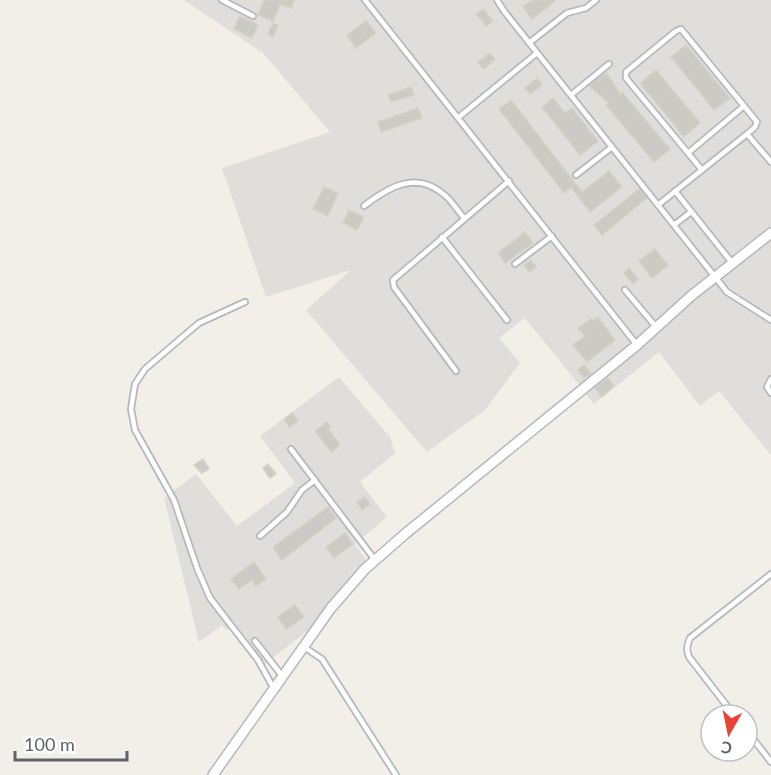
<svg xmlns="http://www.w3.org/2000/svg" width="771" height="775" font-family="Lato,sans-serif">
<rect width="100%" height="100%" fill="#f1efe8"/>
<path fill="#e0deda" d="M 184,0 L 771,0 L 771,455 L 719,391 L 700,406 L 659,352 L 594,404 L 586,394 L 588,392 L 585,387 L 580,386 L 525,318 L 499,338 L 520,363 L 485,410 L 427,452 L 306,310 L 351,270 L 266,297 L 222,168 L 330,132 L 263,53 Z
M 339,377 L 390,437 L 395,453 L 360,482 L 387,517 L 355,544 L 367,561 L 348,580 L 311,628 L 265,664 L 235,625 L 226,630 L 222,625 L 199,642 L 164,498 L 196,474 L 237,526 L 295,483 L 260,436 Z"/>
<path fill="#cccac5" stroke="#d6d1c6" stroke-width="1.5" d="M 264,0 L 294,0 L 291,8 L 280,4 L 273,21 L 258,15 Z
M 532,0 L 556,0 L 532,19 L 523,7 Z
M 483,9 L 493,21 L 486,26 L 476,14 Z
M 240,16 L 258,25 L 252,38 L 234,29 Z
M 366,21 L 376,33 L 356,48 L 347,35 Z
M 273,23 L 278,25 L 273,37 L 268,34 Z
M 686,45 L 730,98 L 714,110 L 671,57 Z
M 490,53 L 495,59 L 484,69 L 478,62 Z
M 656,70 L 700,123 L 684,137 L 640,83 Z
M 606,72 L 620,94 L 622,92 L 670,149 L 654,162 L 606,105 L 609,103 L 589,86 Z
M 537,78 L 542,85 L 530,94 L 525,88 Z
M 411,87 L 414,95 L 391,102 L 388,95 Z
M 553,98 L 565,113 L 572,108 L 598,141 L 580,155 L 542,107 Z
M 511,100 L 582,192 L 609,171 L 622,187 L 590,212 L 571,187 L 564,193 L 499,109 Z
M 418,108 L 422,118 L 381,132 L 378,122 Z
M 324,187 L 338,193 L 328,216 L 313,209 Z
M 639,189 L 647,198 L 602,235 L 594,225 Z
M 349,210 L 364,217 L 357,230 L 343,223 Z
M 525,232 L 533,243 L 505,263 L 498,253 Z
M 655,249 L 668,265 L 652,278 L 639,261 Z
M 531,260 L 536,267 L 529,272 L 524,265 Z
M 629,268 L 638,279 L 633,284 L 624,273 Z
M 598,317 L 615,340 L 587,362 L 573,345 L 585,336 L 578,328 L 591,319 L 593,321 Z
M 584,365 L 591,373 L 584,378 L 578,370 Z
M 608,378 L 614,386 L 602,397 L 595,388 Z
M 292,413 L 298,421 L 290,427 L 284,420 Z
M 327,422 L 331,427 L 328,429 L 340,445 L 331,452 L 315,431 Z
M 203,459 L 209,469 L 202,473 L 194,465 Z
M 268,464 L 276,474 L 270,478 L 263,468 Z
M 365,497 L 370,504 L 362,510 L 357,502 Z
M 328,507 L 336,518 L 282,560 L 273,547 Z
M 345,533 L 353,544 L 334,558 L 326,547 Z
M 254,562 L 266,579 L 256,586 L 252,580 L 239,589 L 231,579 Z
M 295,605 L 304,617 L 286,629 L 278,617 Z"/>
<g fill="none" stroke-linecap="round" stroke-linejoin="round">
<defs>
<path id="service" d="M 222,0 L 253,16
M 365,0 L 637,345
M 497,0 L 504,11 L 727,292 L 771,320
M 529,43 L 567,13 L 586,8 L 596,0
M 571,95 L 609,64
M 459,117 L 537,53
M 688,153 L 626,78 L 626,72 L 676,31 L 681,29 L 744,106
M 702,170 L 688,153 L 744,106 L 757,122 L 755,127 L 747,134
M 576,175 L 612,147
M 675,191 L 733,264
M 658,205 L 747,134 L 771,162
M 364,206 C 387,188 415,171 442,193 C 451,199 457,210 464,218
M 674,225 L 691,212
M 442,237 L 507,320
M 515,264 L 552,236
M 625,290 L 656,327
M 245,302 L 199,323 L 145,369 L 135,384 L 131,409 L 135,430 L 174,500 L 197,568 L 210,598 L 258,660 L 274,689
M 456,371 L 394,287 L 393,280 L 509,181
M 771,379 L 767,387 L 771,393
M 291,449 L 375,560
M 260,536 L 287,512 L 302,490 L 315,480
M 255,641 L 283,677
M 304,647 L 322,659 L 396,775
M 734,715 L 689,657 C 686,650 687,645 690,638 L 771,574
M 747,731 L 771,762"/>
<path id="minor" d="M 213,775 L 331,608 L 365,569 L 405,534 L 637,345 L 691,296 L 771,233"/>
</defs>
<use href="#service" stroke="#b5b8bc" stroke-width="8"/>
<use href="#minor" stroke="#b5b8bc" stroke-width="12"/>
<use href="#service" stroke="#fff" stroke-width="4.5"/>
<use href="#minor" stroke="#fff" stroke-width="9"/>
</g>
<g transform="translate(729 733) rotate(189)"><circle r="28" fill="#ffffff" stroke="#bfc1c3" stroke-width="1.5"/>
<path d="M0-4.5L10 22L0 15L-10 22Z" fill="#ea4335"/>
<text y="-9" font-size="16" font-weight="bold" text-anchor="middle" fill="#5f6368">С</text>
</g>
<path d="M15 751v9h112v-9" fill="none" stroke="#5f6368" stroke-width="3"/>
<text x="24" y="751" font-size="18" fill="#5f6368" stroke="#ffffff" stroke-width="4.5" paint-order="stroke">100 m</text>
</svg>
